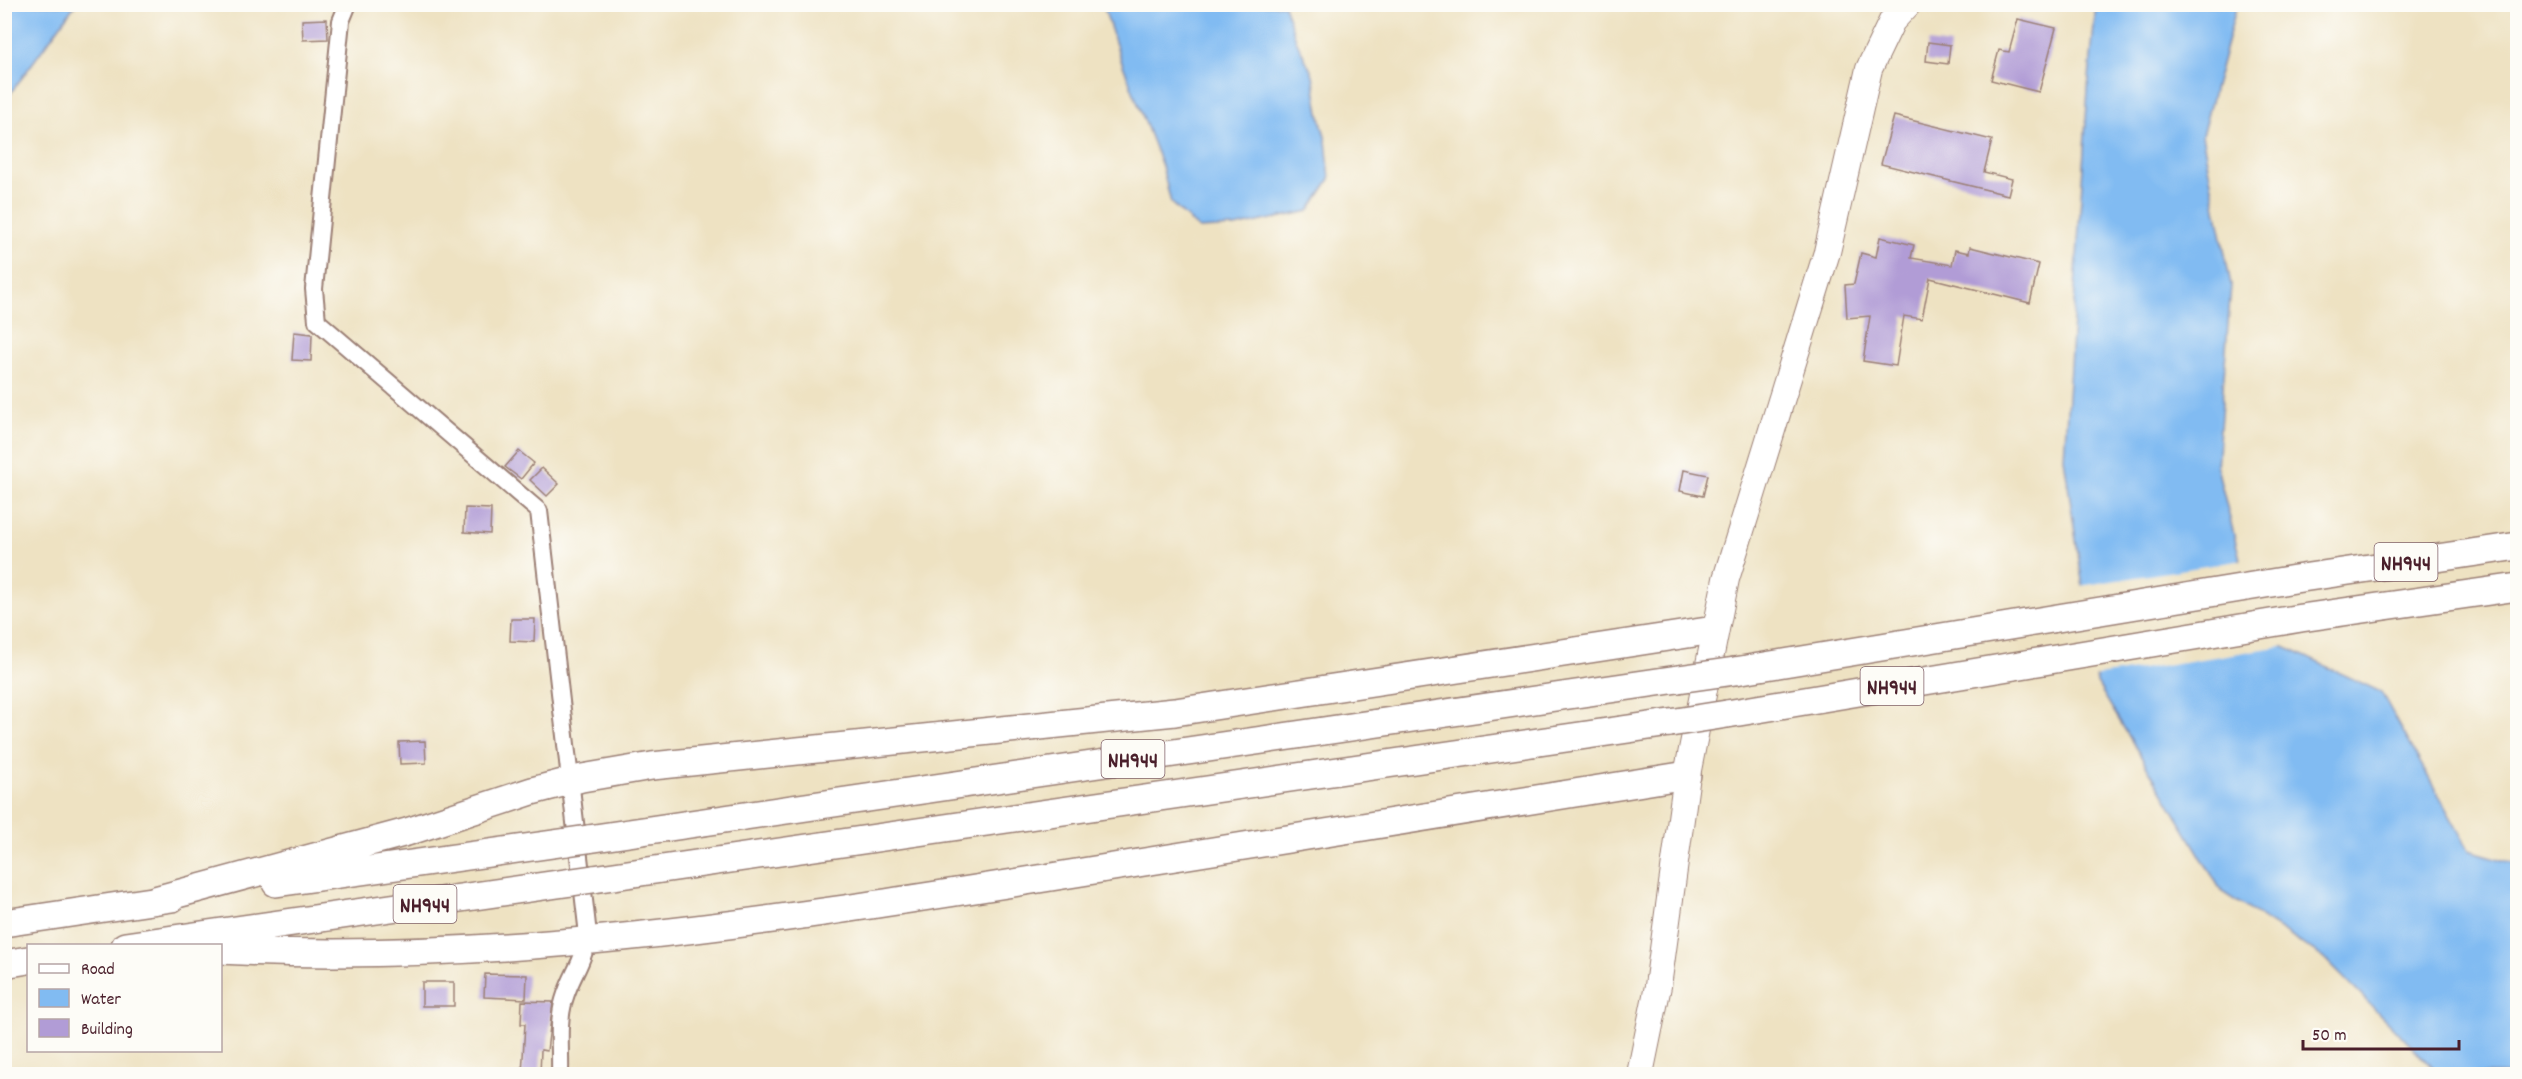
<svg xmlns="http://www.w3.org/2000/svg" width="2522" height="1079" font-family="Dekko,sans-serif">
<rect width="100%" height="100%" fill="#fdfcf7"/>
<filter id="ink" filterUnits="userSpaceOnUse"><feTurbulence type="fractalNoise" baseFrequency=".0167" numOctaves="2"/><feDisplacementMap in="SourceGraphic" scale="12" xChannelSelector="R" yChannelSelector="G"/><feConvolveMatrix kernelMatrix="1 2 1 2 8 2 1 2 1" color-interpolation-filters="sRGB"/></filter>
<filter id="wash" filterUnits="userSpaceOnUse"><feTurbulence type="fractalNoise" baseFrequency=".008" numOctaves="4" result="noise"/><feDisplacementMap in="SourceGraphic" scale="24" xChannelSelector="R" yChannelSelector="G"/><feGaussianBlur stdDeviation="1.35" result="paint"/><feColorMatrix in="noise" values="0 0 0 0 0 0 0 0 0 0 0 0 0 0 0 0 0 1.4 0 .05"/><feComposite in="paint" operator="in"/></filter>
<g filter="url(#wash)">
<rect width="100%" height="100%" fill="#eee2c2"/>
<path fill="#81bbf2" stroke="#666d8e" stroke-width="1.5" d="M 5,4 L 75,5 L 5,101 L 4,5 Z
M 1103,5 L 1284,5 L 1296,40 L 1313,75 L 1319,113 L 1326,141 L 1330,179 L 1309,211 L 1235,227 L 1199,229 L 1171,203 L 1162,166 L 1121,60 Z
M 2096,5 L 2237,5 L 2202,135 L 2231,285 L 2217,467 L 2259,635 L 2381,692 L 2469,850 L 2517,864 L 2517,1074 L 2439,1074 L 2324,958 L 2222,892 L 2097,683 L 2064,458 L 2088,89 Z"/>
<path fill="#eee2c2" d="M 2243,560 L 2262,633 L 2288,645 L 2093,677 L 2080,586 Z"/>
<g id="blocks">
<path fill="#b19cd6" d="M 327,19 L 328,39 L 303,40 L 302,20 Z
M 2018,19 L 2056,28 L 2039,92 L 1991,80 L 1999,50 L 2009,52 Z
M 1928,42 L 1950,45 L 1948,64 L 1926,61 Z
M 1894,116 L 1992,140 L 1984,172 L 2012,179 L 2008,195 L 1881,164 Z
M 1880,237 L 1914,245 L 1911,258 L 1952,265 L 1955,250 L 1969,253 L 1970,247 L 2039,264 L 2030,303 L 1930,278 L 1922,319 L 1904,316 L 1896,366 L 1863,361 L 1870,316 L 1847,318 L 1845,285 L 1854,284 L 1861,253 L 1876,257 Z
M 294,332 L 312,334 L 311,361 L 292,360 Z
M 519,451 L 534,463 L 521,479 L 505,467 Z
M 542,468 L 559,484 L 547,496 L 530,480 Z
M 1684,470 L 1708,475 L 1703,496 L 1680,491 Z
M 465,508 L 491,509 L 490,534 L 464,532 Z
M 511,619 L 535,619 L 534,642 L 510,641 Z
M 425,741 L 426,763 L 400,764 L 399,742 Z
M 485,974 L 527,975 L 526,999 L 484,997 Z
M 422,982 L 454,982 L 454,1006 L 422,1006 Z
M 522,1001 L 553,1002 L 547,1051 L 541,1050 L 540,1074 L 522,1074 L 525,1024 L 521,1024 Z"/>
</g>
</g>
<g filter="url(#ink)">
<use href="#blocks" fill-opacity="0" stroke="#9c8076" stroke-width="1.5"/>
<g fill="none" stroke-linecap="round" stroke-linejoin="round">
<defs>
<path id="minor" d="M 348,4 L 341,21 L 314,289 L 317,321 L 539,511 L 587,926 C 587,962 573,969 564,1000 C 557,1023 561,1051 560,1074"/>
<path id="primary" d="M 1640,1074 L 1658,986 L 1687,775 L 1726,579 L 1827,252 L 1869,69 L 1892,21 L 1908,4"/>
<path id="trunk" d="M 1735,671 L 2295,579 L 2518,546
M 1727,714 L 2301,618 L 2518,587
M 588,839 L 1678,679
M 593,879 L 1670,723
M 276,883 L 567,842
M 155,900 L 407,832 L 532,791 L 582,778 L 652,766 L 1175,712 L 1714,630
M 4,923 L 172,898
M 125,946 L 572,882
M 220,950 C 491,965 760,923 1026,881 C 1247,845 1467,810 1687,775
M 4,964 L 28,960"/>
</defs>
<use href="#minor" stroke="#9c8076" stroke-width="20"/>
<use href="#primary" stroke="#9c8076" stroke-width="28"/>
<use href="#trunk" stroke="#9c8076" stroke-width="30"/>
<use href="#minor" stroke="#fff" stroke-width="16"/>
<use href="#primary" stroke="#fff" stroke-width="26"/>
<use href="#trunk" stroke="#fff" stroke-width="27"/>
<defs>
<path id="trunk-bridge" d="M 1678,679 L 1735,671
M 1670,723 L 1727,714
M 567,842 L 588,839
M 572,882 L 593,879"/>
</defs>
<use href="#trunk-bridge" stroke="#9c8076" stroke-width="30" stroke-linecap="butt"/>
<use href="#trunk-bridge" stroke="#fff" stroke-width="27"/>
</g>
</g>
<g text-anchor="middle" stroke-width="4.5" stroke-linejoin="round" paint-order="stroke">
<g fill="#fdfcf7" stroke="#806168" stroke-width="1.5">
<rect x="2374.5" y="543" width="63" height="38" rx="4.5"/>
<rect x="1860.5" y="667" width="63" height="38" rx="4.5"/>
<rect x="1101.5" y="740" width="63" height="38" rx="4.5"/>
<rect x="393.5" y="885" width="63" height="38" rx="4.5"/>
</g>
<g font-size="22" font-weight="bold" fill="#4a1f2b">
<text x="2406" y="570">NH944</text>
<text x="1892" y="694">NH944</text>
<text x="1133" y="767">NH944</text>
<text x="425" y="912">NH944</text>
</g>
</g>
<rect width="2522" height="1079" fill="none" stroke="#fdfcf7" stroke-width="24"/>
<rect x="27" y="944" width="195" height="108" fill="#fdfcf7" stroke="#b5a4a5" stroke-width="1.5"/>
<rect x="39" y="964" width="30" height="9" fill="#ffffff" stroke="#b5a4a5" stroke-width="1.5"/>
<text x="81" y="974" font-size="18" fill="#4a1f2b">Road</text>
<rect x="39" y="989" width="30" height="18" fill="#81bbf2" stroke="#b5a4a5" stroke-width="1.5"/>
<text x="81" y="1004" font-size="18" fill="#4a1f2b">Water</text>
<rect x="39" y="1019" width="30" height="18" fill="#b19cd6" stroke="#b5a4a5" stroke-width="1.5"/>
<text x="81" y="1034" font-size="18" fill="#4a1f2b">Building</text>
<path d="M2303 1040v9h156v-9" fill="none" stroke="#4a1f2b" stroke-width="3"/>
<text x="2312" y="1040" font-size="18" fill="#4a1f2b" stroke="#fdfcf7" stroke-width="4.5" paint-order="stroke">50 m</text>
</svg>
